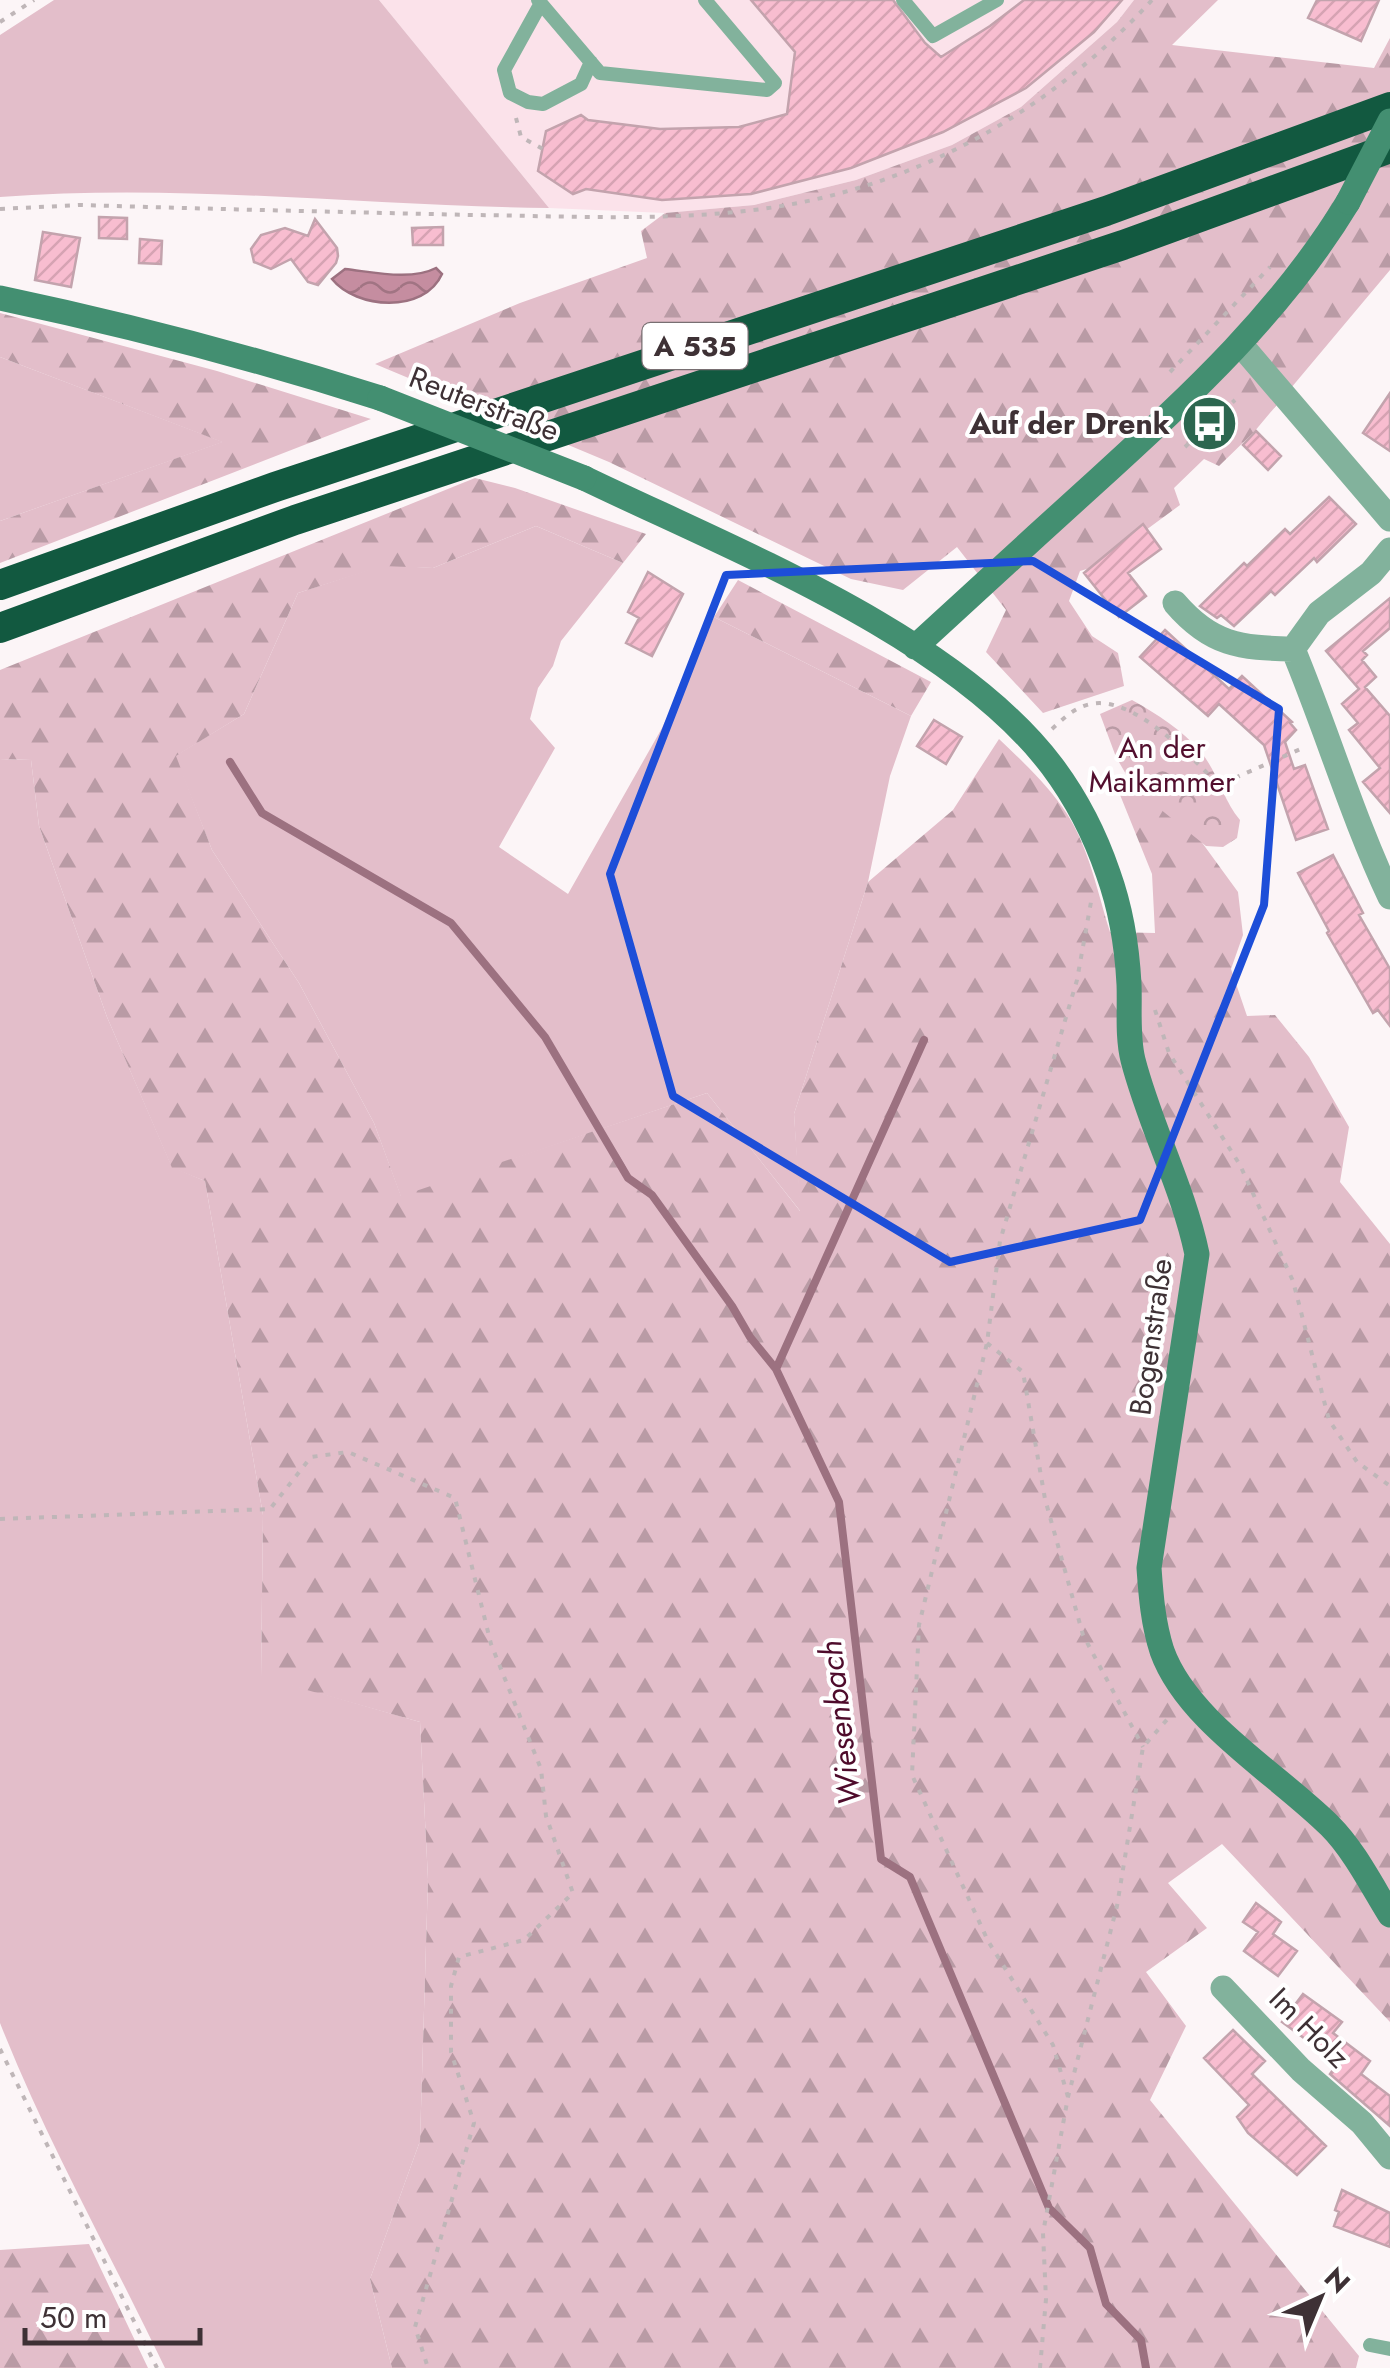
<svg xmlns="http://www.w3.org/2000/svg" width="1390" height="2368" font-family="Jost,sans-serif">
<defs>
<pattern id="forest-firs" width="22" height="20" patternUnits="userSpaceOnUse" patternTransform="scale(2.5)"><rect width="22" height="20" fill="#e3beca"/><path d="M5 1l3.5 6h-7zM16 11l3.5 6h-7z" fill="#b99ba5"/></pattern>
<pattern id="park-crowns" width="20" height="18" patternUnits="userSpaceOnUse" patternTransform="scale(2.5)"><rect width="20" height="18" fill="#e3beca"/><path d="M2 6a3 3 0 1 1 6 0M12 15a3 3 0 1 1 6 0" fill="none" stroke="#b99ba5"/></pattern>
<pattern id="water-waves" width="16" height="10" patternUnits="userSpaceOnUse" patternTransform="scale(2.5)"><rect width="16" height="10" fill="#c58da0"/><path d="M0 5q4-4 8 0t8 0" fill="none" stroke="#a17483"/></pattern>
<pattern id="building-hatch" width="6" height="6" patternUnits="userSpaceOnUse" patternTransform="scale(2.5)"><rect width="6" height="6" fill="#f8bdd0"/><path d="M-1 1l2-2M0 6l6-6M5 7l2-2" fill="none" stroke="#d6a3b3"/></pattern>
</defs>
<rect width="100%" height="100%" fill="#fcf5f7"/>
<path fill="#fbe2ea" d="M 379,0 L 1134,0 L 1117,22 L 1021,107 L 952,145 L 856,180 L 754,205 L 665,213 L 549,208 Z"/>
<path fill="#e3beca" d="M 54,0 L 379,0 L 549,208 C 366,206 183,183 0,197 L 0,35 Z
M 0,357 L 223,442 L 0,521 Z
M 536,526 L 623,563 L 561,641 L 553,666 L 538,688 L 530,719 L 555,748 L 499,847 L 568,894 L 662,728 L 714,617 L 911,716 L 890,776 L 868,882 L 794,1114 L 801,1212 L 707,1093 L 401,1197 L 374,1123 L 299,983 L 212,850 L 175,756 L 244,714 L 298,593 L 383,565 L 433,568 Z
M 0,759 L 31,760 L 39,826 L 107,1017 L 172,1167 L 205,1181 L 263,1515 L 261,1676 L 420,1722 L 428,1879 L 420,2141 L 370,2279 L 392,2368 L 165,2368 C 110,2253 47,2142 0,2023 Z"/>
<path fill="url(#forest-firs)" d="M 1134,0 L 1218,0 L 1172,45 L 1374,68 L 1390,38 L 1390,270 L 1254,432 L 1219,466 L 1204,459 L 1174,488 L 1180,505 L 1097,566 L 1080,571 L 1069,601 L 1092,636 L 1118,653 L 1124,686 L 1043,713 L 986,652 L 1006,610 L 957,547 L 903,590 L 851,579 L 609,462 L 375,364 L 520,303 L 647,258 L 641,231 L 665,213 L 754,205 L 856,180 L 952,145 L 1021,107 L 1117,22 Z
M 0,313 L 217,371 L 371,419 L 0,563 L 0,521 L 222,442 L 0,357 Z
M 475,478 L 515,488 L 646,534 L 623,563 L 536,526 L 433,568 L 383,566 L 298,593 L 244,714 L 176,756 L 212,850 L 299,983 L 374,1123 L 401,1196 L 707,1093 L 800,1211 L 794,1114 L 868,882 L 953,810 L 999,739 C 1023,762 1049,786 1067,814 C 1089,848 1098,894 1110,932 L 1155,933 L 1152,874 L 1114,780 L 1137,783 L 1195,833 L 1238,892 L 1243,935 L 1231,969 L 1247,1016 L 1275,1015 L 1309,1057 L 1349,1127 L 1340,1182 L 1390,1244 L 1390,2022 L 1222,1844 L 1168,1883 L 1207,1928 L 1146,1972 L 1186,2026 L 1150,2100 L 1359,2356 L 1356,2368 L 392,2368 L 370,2279 L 420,2141 L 428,1879 L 420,1722 L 261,1677 L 263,1515 L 205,1181 L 172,1168 L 107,1017 L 39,826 L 31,760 L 0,759 L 0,670 Z
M 738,580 L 931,682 L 911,716 L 714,617 Z
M 89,2244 L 148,2368 L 0,2368 L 0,2250 Z"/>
<path fill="url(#park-crowns)" d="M 1132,700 C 1157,714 1182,730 1201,752 C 1218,773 1223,800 1240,820 L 1237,838 L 1223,847 L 1206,846 L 1134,788 L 1116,757 L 1100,714 Z"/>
<path fill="url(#water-waves)" stroke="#9c7180" stroke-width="2.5" d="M 436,268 L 442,274 C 424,314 356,309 332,279 L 345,269 C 373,272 411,281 436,268 Z"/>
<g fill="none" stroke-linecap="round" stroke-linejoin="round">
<path stroke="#9c7180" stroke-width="8" d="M 230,762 L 262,813 L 451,923 L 545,1037 L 628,1178 L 652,1195 L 732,1306 L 750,1337 L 776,1369
M 924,1040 L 776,1369 L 839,1502 L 881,1859 L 910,1877 L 1049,2208 L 1090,2248 L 1106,2304 L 1141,2340 L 1146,2368"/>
</g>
<path fill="url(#building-hatch)" stroke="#c3a3ad" stroke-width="2.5" d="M 751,0 L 893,0 L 925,43 L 941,57 L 990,26 L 1024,0 L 1122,0 L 1094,32 L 1026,88 L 943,132 L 851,168 L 751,194 L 662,200 L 586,189 L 573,194 L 538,171 L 546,131 L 581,115 L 588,120 L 660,129 L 739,127 L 787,114 L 795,52 Z
M 1317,0 L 1379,0 L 1361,41 L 1308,18 Z
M 99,217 L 127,218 L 127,239 L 99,238 Z
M 315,219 L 337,248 L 338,256 L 336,263 L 318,285 L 308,282 L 291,259 L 271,269 L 254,262 L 251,249 L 261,235 L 285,228 L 308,236 Z
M 443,227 L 443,245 L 413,245 L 412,228 Z
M 43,232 L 80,238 L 71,287 L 35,280 Z
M 140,239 L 162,241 L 161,264 L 139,263 Z
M 1390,393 L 1390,451 L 1363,433 Z
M 1256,431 L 1281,456 L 1268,470 L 1243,445 Z
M 1329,497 L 1356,524 L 1317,562 L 1314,558 L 1275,595 L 1271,591 L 1234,626 L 1221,615 L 1217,618 L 1200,606 L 1244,563 L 1247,566 L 1285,529 L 1290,534 Z
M 1143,524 L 1161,549 L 1128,573 L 1146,596 L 1119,617 L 1084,573 Z
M 648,572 L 683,594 L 652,656 L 626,643 L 639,618 L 628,612 Z
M 1390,598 L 1390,628 L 1363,651 L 1367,655 L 1362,660 L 1376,677 L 1365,687 L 1390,716 L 1390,813 L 1363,782 L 1380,768 L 1349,730 L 1358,723 L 1342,704 L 1359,689 L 1326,651 Z
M 1165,630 L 1229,689 L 1242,676 L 1292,722 L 1290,723 L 1296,730 L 1285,742 L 1294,769 L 1305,765 L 1328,829 L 1296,840 L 1264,745 L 1219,704 L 1208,716 L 1140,657 Z
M 934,720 L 962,737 L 946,764 L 917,746 Z
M 1333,855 L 1363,913 L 1359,915 L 1390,969 L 1390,1026 L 1378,1010 L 1373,1013 L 1327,933 L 1329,931 L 1298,873 Z
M 1256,1903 L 1281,1922 L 1273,1934 L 1297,1951 L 1278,1976 L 1244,1951 L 1258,1932 L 1243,1922 Z
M 1303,1994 L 1342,2022 L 1333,2033 L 1370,2061 L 1361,2074 L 1390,2096 L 1390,2126 L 1330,2074 L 1338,2063 L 1282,2022 Z
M 1233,2030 L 1265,2061 L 1252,2074 L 1326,2146 L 1297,2175 L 1248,2133 L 1237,2117 L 1249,2105 L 1204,2058 Z
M 1342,2190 L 1390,2213 L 1390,2247 L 1334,2226 L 1339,2212 L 1335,2210 Z"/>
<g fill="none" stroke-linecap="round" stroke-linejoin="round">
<path stroke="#bfb6b8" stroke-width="4" stroke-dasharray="5 8" stroke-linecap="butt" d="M 0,22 L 34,0
M 516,118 L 521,137 L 543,149
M 0,209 L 80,205 C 211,209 342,212 473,215 C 564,216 656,221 745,211 C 904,194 1045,117 1152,0
M 1170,372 L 1270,267
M 1185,447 L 1235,400
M 1052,729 C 1064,718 1075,707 1091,704 C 1133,695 1191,757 1219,785 L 1303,748
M 1155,1010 L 1169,1053 L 1240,1165 L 1293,1281 L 1329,1420 L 1357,1462 L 1390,1486
M 987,1343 L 1023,1372 L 1045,1499 L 1083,1635 L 1143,1747
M 0,1519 L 270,1509 L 311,1457 L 348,1452 L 455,1498 L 491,1644 L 541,1769 L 546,1816 L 573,1893 L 524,1940 L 459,1957 L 451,1986 L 451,2052 L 474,2123 L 415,2327 L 428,2368
M 0,2049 L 157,2368
M 1068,2097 L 1053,2045 L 988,1941 L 912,1775 L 919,1625 L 987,1343 L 1000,1241 L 1077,980 L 1091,902
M 1040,2368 L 1046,2299 L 1043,2233 L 1068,2097 L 1117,1906 L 1143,1747 L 1171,1715"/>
<path stroke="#82b29c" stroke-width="14" d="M 538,0 L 600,73 L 767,90 L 775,83 L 705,0
M 903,0 L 933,36 L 997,0
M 541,3 L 504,70 L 510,93 L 528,102 L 543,104 L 581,84 L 591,62
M 1370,2345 L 1390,2349"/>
<path stroke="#82b29c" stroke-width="25" d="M 1241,345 L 1390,519
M 1175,603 C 1211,645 1240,648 1293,649
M 1293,649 C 1327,731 1352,816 1390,897
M 1293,649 L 1319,613 L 1371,573 L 1390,550
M 1223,1988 L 1301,2070 L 1362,2123 L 1390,2157"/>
<path stroke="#438f71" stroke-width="25" d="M 0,298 C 128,325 254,358 380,398
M 584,478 C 731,549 953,635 1052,766 C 1076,798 1095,835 1108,873 C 1121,909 1127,946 1129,984 C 1130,1009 1127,1036 1133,1060 C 1150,1126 1183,1187 1197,1254 L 1149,1568 C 1151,1596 1153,1623 1162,1651 C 1187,1721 1278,1774 1330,1826 C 1354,1850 1372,1886 1390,1915
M 915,647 C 977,590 1038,534 1100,478 C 1193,393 1282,311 1348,202"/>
<path stroke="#125940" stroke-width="30" d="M 0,585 L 275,487 L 1106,211 L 1390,107
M 0,628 L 295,520 L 1123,245 L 1390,148"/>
<path stroke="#438f71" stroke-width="25" d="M 1348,202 L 1390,121
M 380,398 L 584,478"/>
</g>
<path fill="none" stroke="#1d4ed8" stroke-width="8" stroke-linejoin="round" d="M 1033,561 L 1279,709 L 1264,905 L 1140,1220 L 950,1262 L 673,1096 L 610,874 L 726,575 Z"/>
<defs>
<symbol id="bus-disc" viewBox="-11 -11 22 22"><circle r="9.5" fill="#2c664f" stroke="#fff"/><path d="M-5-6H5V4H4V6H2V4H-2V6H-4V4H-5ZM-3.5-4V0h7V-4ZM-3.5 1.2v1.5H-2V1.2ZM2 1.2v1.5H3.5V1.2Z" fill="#fff"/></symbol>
</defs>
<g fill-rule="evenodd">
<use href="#bus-disc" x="1178" y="392" width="63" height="63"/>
</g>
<g text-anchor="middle" stroke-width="8" stroke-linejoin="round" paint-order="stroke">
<rect fill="#fff" stroke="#786f72" stroke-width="2.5" x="642.5" y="323" width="105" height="46" rx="8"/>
<g font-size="28" font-weight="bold" fill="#3e3135">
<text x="695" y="356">A 535</text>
</g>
<g font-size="30" fill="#3e3135" stroke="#fff">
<text transform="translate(484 404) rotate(21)" y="10">Reuterstraße</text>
<text transform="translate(1151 1337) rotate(-82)" y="10">Bogenstraße</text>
<text transform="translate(1309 2028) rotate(45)" y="10">Im Holz</text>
</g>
<g font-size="30" font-weight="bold" fill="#3e3135" stroke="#fff" text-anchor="end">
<text x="1170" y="434">Auf der Drenk</text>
</g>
<g font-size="30" fill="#520f2e" stroke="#fff">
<text x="1162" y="758">An der<tspan x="1162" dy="34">Maikammer</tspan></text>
</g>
<g font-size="32" font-style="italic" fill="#4e0b2b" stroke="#fff">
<text transform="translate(840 1723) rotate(-97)" y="11">Wiesenbach</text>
</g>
</g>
<g transform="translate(1320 2298) rotate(44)" stroke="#ffffff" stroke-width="8" paint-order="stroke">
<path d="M0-8L18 38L0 25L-18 38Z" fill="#3e3135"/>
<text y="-15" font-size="28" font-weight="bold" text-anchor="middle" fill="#3e3135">N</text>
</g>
<path d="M25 2328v15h175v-15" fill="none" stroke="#3e3135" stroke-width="5"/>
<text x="40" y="2328" font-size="30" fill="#3e3135" stroke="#ffffff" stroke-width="8" paint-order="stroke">50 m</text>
</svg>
